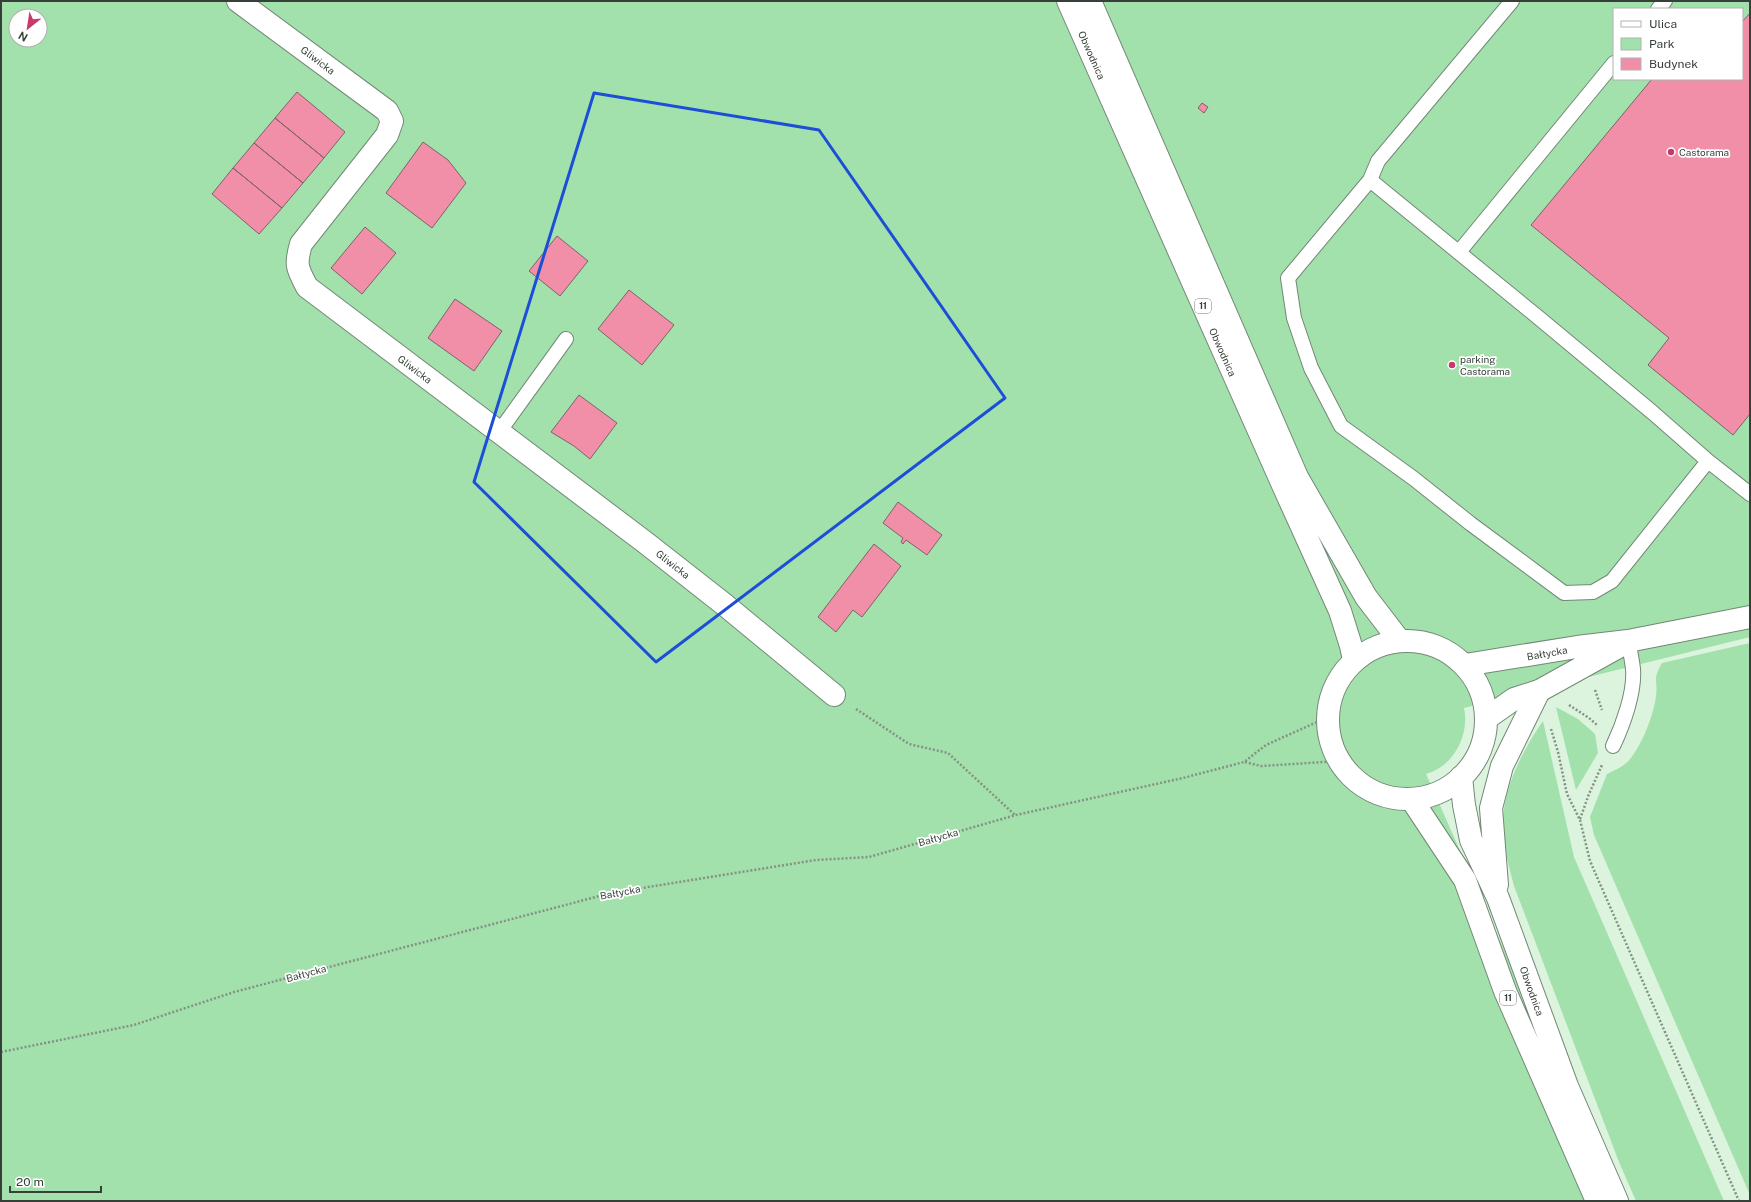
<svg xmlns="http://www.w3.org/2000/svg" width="1751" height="1202" font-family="'Public Sans',sans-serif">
<rect width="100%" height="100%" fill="#dcf3de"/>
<path fill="#a3e1ac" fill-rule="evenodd" d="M 1,1 L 1750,1 L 1750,637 L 1464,708 C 1470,735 1453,767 1426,774 L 1616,1201 L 1,1201 ZM 1614,9 L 1742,9 L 1742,79 L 1614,79 ZM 16,16 L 40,16 L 40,40 L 16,40 Z
M 1750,643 L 1750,1195 L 1594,835 L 1590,817 L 1607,774 C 1615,770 1625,766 1630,759 C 1642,745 1654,714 1656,696 C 1658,679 1652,680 1662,663 Z
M 1556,707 L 1578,719 L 1595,734 L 1598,753 L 1576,790 Z
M 1543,721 L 1574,857 L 1724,1201 L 1636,1201 L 1619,1162 L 1514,886 C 1509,866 1503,846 1503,826 C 1502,789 1523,750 1543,721 Z"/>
<path fill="#f18fa8" stroke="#7e6268" d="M 1750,13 L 1750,414 L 1733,435 L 1648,365 L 1669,338 L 1531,225 L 1652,79 L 1742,79 L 1742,22 Z
M 297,92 L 345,132 L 324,158 L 275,118 Z
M 1202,103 L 1208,107 L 1204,113 L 1198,108 Z
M 275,118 L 324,158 L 303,183 L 254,143 Z
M 423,142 L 448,160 L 466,183 L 432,228 L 386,193 Z
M 254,143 L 303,183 L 282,208 L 233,168 Z
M 233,168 L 282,208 L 259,234 L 212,194 Z
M 365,227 L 396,253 L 362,294 L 331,268 Z
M 557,236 L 588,261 L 560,296 L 529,271 Z
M 629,290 L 674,325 L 642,365 L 598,329 Z
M 455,299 L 502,331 L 474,371 L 428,338 Z
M 579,395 L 617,423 L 590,459 L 574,446 L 551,432 Z
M 898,502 L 942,535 L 927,555 L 906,540 L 903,544 L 901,542 L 903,538 L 883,523 Z
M 874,544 L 901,566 L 862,617 L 853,610 L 836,632 L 818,617 Z"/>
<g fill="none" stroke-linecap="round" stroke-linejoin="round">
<defs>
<path id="service" d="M 1658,9 L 1665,1
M 1370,180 L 1378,161 L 1512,1
M 1459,252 L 1614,63
M 499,432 L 566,339
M 1708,461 L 1612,581 L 1593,592 L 1564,593 L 1471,524 L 1413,478 L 1341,426 L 1311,368 L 1294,318 L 1288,278 L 1370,180 L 1539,318 L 1652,412 L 1708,461 L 1750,494
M 1613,746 C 1623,725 1635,692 1633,669 C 1632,660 1630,650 1628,641"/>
<path id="minor" d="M 238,1 L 387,111 L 392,121 L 387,135 L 301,244 C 295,265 297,268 307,287 L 646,543 L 725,605 L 834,695
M 1465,665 L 1577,647 L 1628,641 L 1750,617
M 1487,718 L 1514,699 L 1539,691 L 1622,645"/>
<path id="trunk" d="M 1068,1 L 1282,483 L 1340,611 L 1351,646 L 1354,660
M 1090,1 L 1297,477 L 1366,597 L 1399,640
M1328 720a79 79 0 1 1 158 0a79 79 0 1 1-158 0Z
M 1461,777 L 1464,805 L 1471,840 L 1498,898 L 1567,1086 L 1617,1201
M 1412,800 L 1465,880 L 1505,991 L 1597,1201
M 1497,885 L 1491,808 L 1502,766 L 1539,691"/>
</defs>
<use href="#service" stroke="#738876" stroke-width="16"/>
<use href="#minor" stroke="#738876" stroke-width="24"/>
<use href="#trunk" stroke="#738876" stroke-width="24"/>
<path stroke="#829284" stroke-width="2.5" stroke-dasharray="2 2" stroke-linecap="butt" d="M 1595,690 L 1602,710
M 1569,705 L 1589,718 L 1597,725
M 856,709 L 909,744 L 948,753 L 1015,815
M 1551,729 L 1558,752 L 1567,794 L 1580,820 L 1590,861 L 1739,1201
M 1245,762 L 1261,766 L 1340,761
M 1580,819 L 1589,794 L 1602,765
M 1,1052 L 134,1025 L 234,992 L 611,893 L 816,860 L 869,857 L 1016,815 L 1183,778 L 1244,762 L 1266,745 L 1328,717"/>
<use href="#service" stroke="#fff" stroke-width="14"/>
<use href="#minor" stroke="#fff" stroke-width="22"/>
<use href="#trunk" stroke="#fff" stroke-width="22"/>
</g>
<path fill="none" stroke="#1d4ed8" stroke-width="3" stroke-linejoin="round" d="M 594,93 L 819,130 L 1005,398 L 656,662 L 474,482 Z"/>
<g fill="#c73b6c" stroke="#fff" stroke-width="1.5">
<circle cx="1671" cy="152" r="4"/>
<circle cx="1452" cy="365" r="4"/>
</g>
<g text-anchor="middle" stroke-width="3.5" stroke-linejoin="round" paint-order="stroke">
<g fill="#fff" stroke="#737974" stroke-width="1">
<rect x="1195" y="299" width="16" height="14" rx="3"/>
<rect x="1500" y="991" width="16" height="14" rx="3"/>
</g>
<g font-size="9" font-weight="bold" fill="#374038">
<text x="1203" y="309">11</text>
<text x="1508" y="1001">11</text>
</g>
<g font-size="10" fill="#374038" stroke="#fff">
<text transform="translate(1092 55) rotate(66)" y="4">Obwodnica</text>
<text transform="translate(318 60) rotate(37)" y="4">Gliwicka</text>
<text transform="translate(1223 352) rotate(66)" y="4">Obwodnica</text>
<text transform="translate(415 369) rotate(37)" y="4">Gliwicka</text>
<text transform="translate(673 564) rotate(38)" y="4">Gliwicka</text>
<text transform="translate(1547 653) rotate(-10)" y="4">Bałtycka</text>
<text transform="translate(938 837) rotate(-16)" y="4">Bałtycka</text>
<text transform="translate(620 892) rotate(-11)" y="4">Bałtycka</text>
<text transform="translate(306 973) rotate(-15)" y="4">Bałtycka</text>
<text transform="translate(1532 991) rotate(70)" y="4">Obwodnica</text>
</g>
<g font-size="10" fill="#374038" stroke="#fff" text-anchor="start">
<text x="1679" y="156">Castorama</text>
<text x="1460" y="363">parking<tspan x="1460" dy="12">Castorama</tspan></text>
</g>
</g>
<rect width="1751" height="1202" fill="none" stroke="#374038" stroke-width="4"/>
<rect x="1613" y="8" width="130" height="72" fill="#ffffff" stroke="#afb3af"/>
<rect x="1621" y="21" width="20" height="6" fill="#ffffff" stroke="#afb3af"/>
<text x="1649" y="28" font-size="12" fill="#374038">Ulica</text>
<rect x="1621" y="38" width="20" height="12" fill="#a3e1ac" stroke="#afb3af"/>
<text x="1649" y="48" font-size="12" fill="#374038">Park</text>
<rect x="1621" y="58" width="20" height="12" fill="#f18fa8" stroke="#afb3af"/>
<text x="1649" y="68" font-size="12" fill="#374038">Budynek</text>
<g transform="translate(28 28) rotate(210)"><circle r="19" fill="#ffffff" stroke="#afb3af"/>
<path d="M0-3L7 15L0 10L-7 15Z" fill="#c73b6c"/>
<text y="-6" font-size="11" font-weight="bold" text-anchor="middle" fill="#374038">N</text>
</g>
<path d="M10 1186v6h91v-6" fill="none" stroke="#374038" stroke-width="2"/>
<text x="16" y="1186" font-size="12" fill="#374038" stroke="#ffffff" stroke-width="3" paint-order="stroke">20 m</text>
</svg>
